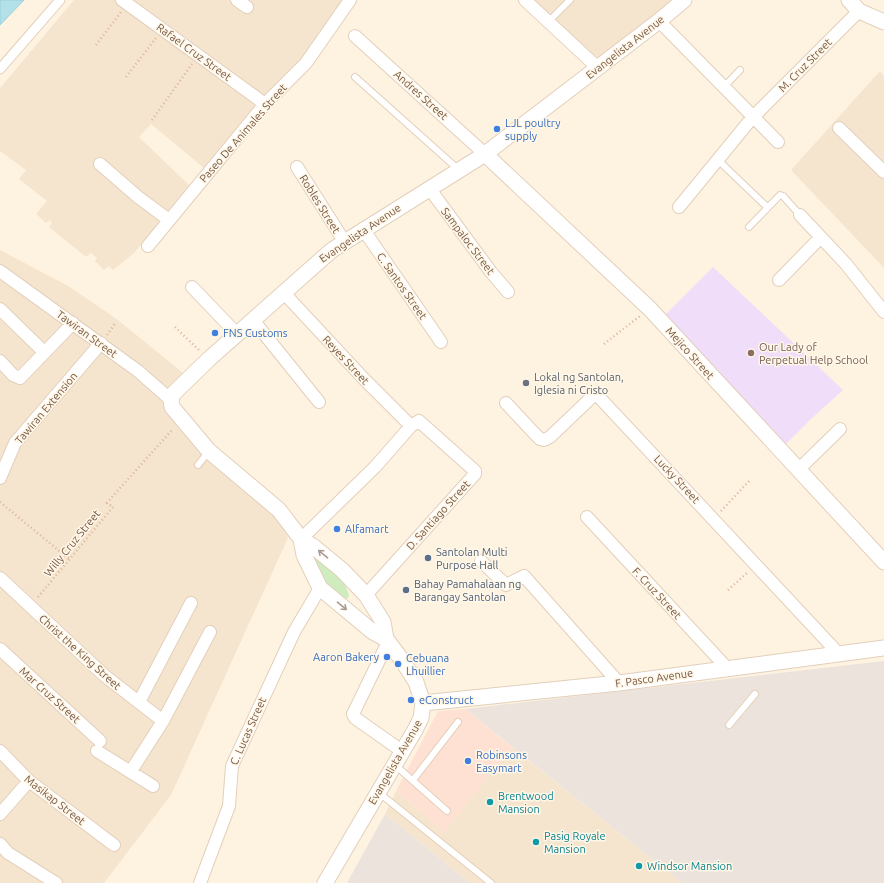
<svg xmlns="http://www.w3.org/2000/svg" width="884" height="883" font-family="Ubuntu,sans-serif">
<rect width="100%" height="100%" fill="#fef3e0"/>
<path fill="#f6e5ce" d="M 74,0 L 120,0 L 261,104 L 204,168 L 151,124 L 139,137 L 189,185 L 134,253 L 113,270 L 109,266 L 104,270 L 95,261 L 97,258 L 91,253 L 86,257 L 49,227 L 52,223 L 50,220 L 46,223 L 36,214 L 47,201 L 19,179 L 26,170 L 0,151 L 0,88 Z
M 124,0 L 345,0 L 301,59 L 264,102 Z
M 528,0 L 675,0 L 599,66 Z
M 880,71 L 884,76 L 884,268 L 791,170 Z
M 0,250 L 70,287 L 118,320 L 188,377 L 170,400 L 278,512 L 288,538 L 171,795 L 104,883 L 0,883 Z
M 512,747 L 682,883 L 470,883 L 385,814 L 396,791 L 444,832 Z"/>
<path fill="#ffe1d3" d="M 465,709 L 512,747 L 444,832 L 396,791 L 438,711 Z"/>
<path fill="#ece4dc" d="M 884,661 L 884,883 L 682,883 L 465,709 Z
M 385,814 L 470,883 L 347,883 Z"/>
<path fill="#f0ddfa" d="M 713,267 L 843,390 L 811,419 L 784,446 L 664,316 Z"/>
<path fill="#cfecbe" d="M 318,556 L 322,558 L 345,585 L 349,595 L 348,598 L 344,599 C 329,587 319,578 313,558 Z"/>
<path fill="#b3e0e9" stroke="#99cfdc" d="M 0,0 L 24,0 L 0,25 Z"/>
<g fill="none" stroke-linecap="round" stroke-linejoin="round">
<defs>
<path id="service" d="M 548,22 L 570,0
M 355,77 L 459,170
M 723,88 L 740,70
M 719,161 L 767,207
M 749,227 L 780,195 L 783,196 L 800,215
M 198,465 L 209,451
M 729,725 L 755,694
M 395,765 L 447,811
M 413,780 L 458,722
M 378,792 L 491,883"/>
<path id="pedestrian" d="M 0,69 L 60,0"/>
<path id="minor" d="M 122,0 L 265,104
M 237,0 L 247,7
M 525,0 L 598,68
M 659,21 L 778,142
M 355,36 L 485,154
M 839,128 L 884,172
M 100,164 L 138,197 L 169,220
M 297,167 L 344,241
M 429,188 L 491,272 L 508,292
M 679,207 L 752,118 L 859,11
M 800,215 L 846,264 L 884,312
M 363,229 L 441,342
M 148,246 L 265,104 L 306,63 L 350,0
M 0,271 L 138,371 L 171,400
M 779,280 L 820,238
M 192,287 L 237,334
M 283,292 L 364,379 L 411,426
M 0,309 L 44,352
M 253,320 L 319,402
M 0,361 L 13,375 L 20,378 L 73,323
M 506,403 L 535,434 L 540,439 L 544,440 L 550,437 L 594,395 L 598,396 L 839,654
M 798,470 L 840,429
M 0,478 L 15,443 L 101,343
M 587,517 L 727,668
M 301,539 L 375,467 L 411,426 L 419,421 L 475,471 L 475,474 L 366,595
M 481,561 L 506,585 L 524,576 L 619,683
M 0,578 L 105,676 L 163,721
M 388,642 L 353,714 L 355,718 L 402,751
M 0,649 L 100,741
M 139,702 L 191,603
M 0,751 L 29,781 L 114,845
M 97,751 L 153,786
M 131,771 L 163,721 L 210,632
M 0,814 L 29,781
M 0,844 L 8,853 L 56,883
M 200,883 L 229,806 L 232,766 L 294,632 L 320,588"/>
<path id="tertiary" d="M 849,0 L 859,11 L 884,22
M 485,154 L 650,309 L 884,562
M 301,539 L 304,555 L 320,588 L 373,632 L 386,639 L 402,660 L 416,682 L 423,703 L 421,718 L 415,730 L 325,883
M 386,639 L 383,622 L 366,595 L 342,570 L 314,547 L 301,539 L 279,510 L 209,451 L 172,407 L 171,400 L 173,394 L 209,359 L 332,250 L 485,154 L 659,21 L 684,0
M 423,703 L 619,683 L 884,648"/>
</defs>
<use href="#service" stroke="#e3cfbb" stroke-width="8"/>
<use href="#pedestrian" stroke="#e3cfbb" stroke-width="11"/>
<use href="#minor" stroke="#e3cfbb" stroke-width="14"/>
<use href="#tertiary" stroke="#e3cfbb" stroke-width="17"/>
<path stroke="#dab499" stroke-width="2.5" stroke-dasharray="1 3" stroke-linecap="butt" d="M 96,45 L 121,12
M 126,77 L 156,38
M 152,120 L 192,64
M 175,327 L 199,350
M 107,335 L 116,322
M 604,344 L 640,316
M 0,502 L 69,559
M 721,511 L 751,479
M 728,590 L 747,573
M 38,597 L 113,507 L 107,503 L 112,497 L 173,429"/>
<use href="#service" stroke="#fff" stroke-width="6"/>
<use href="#pedestrian" stroke="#fff" stroke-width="9"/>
<use href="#minor" stroke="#fff" stroke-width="12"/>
<use href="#tertiary" stroke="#fff" stroke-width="15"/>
</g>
<defs><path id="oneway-shaft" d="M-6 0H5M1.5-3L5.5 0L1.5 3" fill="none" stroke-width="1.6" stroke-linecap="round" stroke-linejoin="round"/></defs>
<g stroke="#ad9b8f">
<use href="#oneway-shaft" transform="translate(323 554) rotate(-140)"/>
<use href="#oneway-shaft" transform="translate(342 606) rotate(40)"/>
</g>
<g fill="#3f7fe0" stroke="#fff7e8" stroke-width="1.5">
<circle cx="497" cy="129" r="4"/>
<circle cx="215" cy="333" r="4"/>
<circle cx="337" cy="529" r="4"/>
<circle cx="387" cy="657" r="4"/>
<circle cx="398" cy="664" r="4"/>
<circle cx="411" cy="700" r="4"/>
<circle cx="468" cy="761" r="4"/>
</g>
<circle fill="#8d6e63" stroke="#fff7e8" stroke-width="1.5" cx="751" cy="353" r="4"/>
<circle fill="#6b7280" stroke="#fff7e8" stroke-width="1.5" cx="526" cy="383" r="4"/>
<g fill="#5c6f8a" stroke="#fff7e8" stroke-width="1.5">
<circle cx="428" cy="558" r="4"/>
<circle cx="406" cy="590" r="4"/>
</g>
<g fill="#0f9aa8" stroke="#fff7e8" stroke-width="1.5">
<circle cx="490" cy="802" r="4"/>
<circle cx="536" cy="842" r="4"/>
<circle cx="639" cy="866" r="4"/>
</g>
<g text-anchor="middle" stroke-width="3" stroke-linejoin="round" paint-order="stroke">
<g font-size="11" fill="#775845" stroke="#fff7e8">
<text transform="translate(625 47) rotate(-38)" y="4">Evangelista Avenue</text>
<text transform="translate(194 52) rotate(36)" y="4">Rafael Cruz Street</text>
<text transform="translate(805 65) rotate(-45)" y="4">M. Cruz Street</text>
<text transform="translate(421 95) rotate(42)" y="4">Andres Street</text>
<text transform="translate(243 133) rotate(-49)" y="4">Paseo De Animales Street</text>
<text transform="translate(320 204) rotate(58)" y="4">Robles Street</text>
<text transform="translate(360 233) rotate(-34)" y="4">Evangelista Avenue</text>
<text transform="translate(468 241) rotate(53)" y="4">Sampaloc Street</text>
<text transform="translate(402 286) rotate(55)" y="4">C. Santos Street</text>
<text transform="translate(87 334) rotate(36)" y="4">Tawiran Street</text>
<text transform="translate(690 353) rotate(48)" y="4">Mejico Street</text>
<text transform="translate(346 360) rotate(47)" y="4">Reyes Street</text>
<text transform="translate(46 408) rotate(-50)" y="4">Tawiran Extension</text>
<text transform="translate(677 479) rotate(47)" y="4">Lucky Street</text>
<text transform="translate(438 515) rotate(-48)" y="4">D. Santiago Street</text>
<text transform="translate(72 543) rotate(-51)" y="4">Willy Cruz Street</text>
<text transform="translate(657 593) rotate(47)" y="4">F. Cruz Street</text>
<text transform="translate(80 652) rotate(42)" y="4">Christ the King Street</text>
<text transform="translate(654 678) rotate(-8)" y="4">F. Pasco Avenue</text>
<text transform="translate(50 695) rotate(42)" y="4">Mar Cruz Street</text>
<text transform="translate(248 731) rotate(-66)" y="4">C. Lucas Street</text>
<text transform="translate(395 762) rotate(-60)" y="4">Evangelista Avenue</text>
<text transform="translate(55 800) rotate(38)" y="4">Masikap Street</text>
</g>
<g font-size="11" fill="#366cbe" stroke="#fff7e8" text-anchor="start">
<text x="505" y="127">LJL poultry<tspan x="505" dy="13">supply</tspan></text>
<text x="223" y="337">FNS Customs</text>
<text x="345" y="533">Alfamart</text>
<text x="379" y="661" text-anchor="end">Aaron Bakery</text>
<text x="406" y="662">Cebuana<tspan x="406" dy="13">Lhuillier</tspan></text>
<text x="419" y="704">eConstruct</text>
<text x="476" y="759">Robinsons<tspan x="476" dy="13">Easymart</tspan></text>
</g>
<g font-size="11" fill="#785e54" stroke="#fff7e8" text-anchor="start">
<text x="759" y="351">Our Lady of<tspan x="759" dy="13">Perpetual Help School</tspan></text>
</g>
<g font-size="11" fill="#5b616d" stroke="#fff7e8" text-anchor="start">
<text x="534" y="381">Lokal ng Santolan,<tspan x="534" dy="13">Iglesia ni Cristo</tspan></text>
</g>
<g font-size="11" fill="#4e5e75" stroke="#fff7e8" text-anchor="start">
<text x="436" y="556">Santolan Multi<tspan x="436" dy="13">Purpose Hall</tspan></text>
<text x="414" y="588">Bahay Pamahalaan ng<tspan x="414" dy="13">Barangay Santolan</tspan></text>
</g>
<g font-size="11" fill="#0d838f" stroke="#fff7e8" text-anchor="start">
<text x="498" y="800">Brentwood<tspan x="498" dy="13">Mansion</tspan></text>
<text x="544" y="840">Pasig Royale<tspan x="544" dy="13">Mansion</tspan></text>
<text x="647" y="870">Windsor Mansion</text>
</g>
</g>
</svg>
